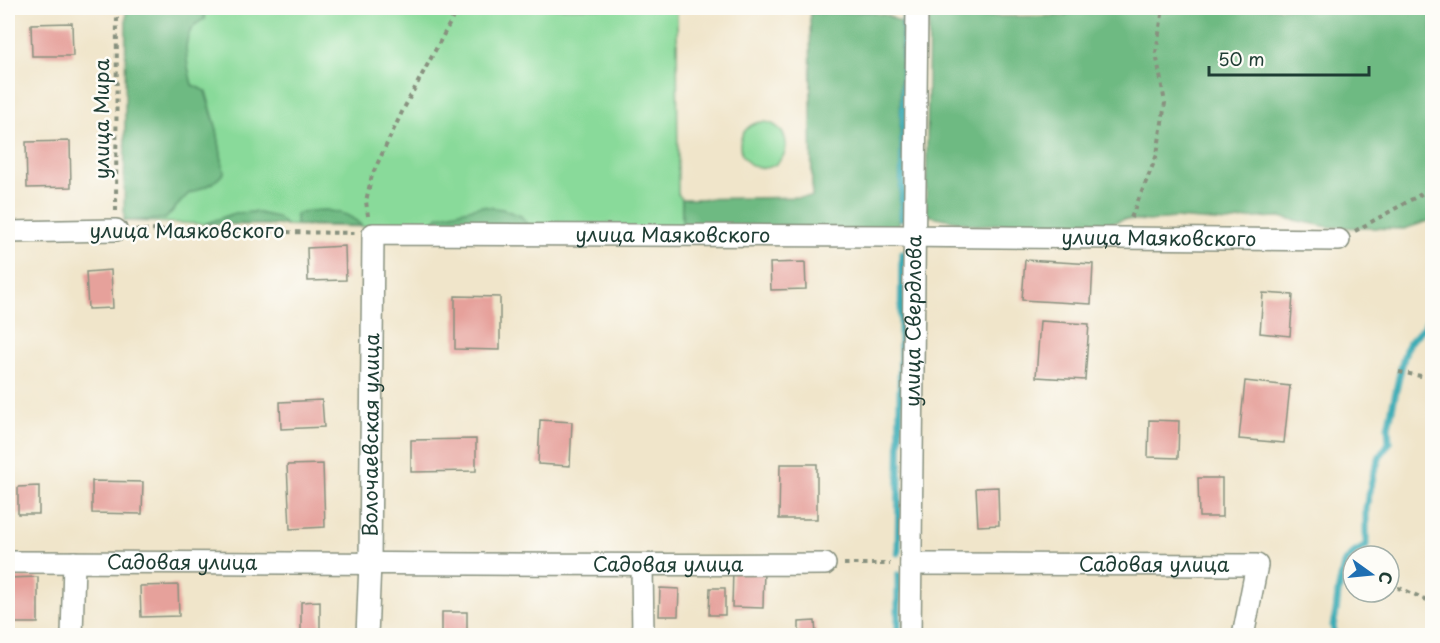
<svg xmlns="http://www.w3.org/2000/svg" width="1440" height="643" font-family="'Playpen Sans',sans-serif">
<rect width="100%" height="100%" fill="#fdfcf7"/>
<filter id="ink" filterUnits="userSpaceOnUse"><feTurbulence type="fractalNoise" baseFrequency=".0167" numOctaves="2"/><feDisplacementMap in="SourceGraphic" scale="12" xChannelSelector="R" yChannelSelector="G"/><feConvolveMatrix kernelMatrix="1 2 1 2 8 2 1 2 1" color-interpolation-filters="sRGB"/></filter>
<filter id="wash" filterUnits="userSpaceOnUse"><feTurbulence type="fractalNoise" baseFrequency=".008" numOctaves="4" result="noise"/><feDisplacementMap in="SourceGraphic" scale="24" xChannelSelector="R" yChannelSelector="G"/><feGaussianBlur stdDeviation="1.35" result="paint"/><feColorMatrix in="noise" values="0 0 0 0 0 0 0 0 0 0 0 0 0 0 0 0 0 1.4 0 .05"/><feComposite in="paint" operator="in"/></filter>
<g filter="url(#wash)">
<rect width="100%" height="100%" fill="#f0e5ca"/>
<path fill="#89da9a" stroke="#548c67" stroke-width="1.5" d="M 203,8 L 869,8 L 869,10 L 677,8 L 678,194 L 682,199 L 682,232 L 204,224 L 124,221 L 165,219 L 188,194 L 213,183 L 224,173 L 217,130 L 206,91 L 192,85 C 187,63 177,31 204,18 Z
M740 145a23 23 0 1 1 46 0a23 23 0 1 1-46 0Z"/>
<path fill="#6eba82" stroke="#467c5b" stroke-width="1.5" d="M 126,8 L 203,8 L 205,19 C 177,30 187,63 192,85 L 205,91 L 217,130 L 224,173 L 213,183 L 188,194 L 165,219 L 124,221 Z
M 1066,8 L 1432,8 L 1432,220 L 1404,229 L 1329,227 L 1279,217 L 1253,218 L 1227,222 L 1174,218 L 1149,221 L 1123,219 L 1097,229 L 1068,222 L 975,225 L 926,215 L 929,17 L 1066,16 Z
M 870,12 L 886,15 L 901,22 L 899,231 L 682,232 L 682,199 L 812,197 L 810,13 Z
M 482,206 L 502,209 L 521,216 L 532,231 L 428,227 L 439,216 Z
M 326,210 C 342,213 350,214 362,226 L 296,225 L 296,214 L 308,211 Z
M 254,212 L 277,217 L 286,225 L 204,224 L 235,213 Z"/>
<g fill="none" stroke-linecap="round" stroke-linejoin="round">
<path stroke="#3bacb5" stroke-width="7" d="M 902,218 L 905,8
M 898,553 L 902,254
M 898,636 L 898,575
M 1335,636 L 1333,626 L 1336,612 L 1338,593 L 1344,564 L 1354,553 L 1366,546 L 1366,508 L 1374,472 L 1380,456 L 1389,443 L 1388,427 L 1401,368 L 1407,346 L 1426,324 L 1431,311 L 1432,301"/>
</g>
<g id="blocks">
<path fill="#e6a19b" d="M 72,23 L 73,56 L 32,56 L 31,24 Z
M 70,141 L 71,187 L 27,188 L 26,142 Z
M 345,246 L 346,280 L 308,281 L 307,248 Z
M 1025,260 L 1093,264 L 1091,304 L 1022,300 Z
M 805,262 L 806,289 L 771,290 L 770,263 Z
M 111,270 L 113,308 L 88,309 L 86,272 Z
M 1263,293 L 1293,295 L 1290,336 L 1260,333 Z
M 455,296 L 500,297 L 500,350 L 455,349 Z
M 1040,321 L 1089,324 L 1085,380 L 1036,377 Z
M 1245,381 L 1290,386 L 1284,443 L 1239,439 Z
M 322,400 L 324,427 L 281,429 L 280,402 Z
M 540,420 L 572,422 L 570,466 L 538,464 Z
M 1149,420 L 1179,421 L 1178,458 L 1148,457 Z
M 476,439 L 476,471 L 411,472 L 411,440 Z
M 323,464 L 325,527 L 290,529 L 287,465 Z
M 780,464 L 817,464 L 817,519 L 779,519 Z
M 1198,478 L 1222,478 L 1222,517 L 1199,517 Z
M 92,481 L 143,482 L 142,514 L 92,513 Z
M 39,486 L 39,514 L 18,514 L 18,487 Z
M 998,487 L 999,525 L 978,526 L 976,488 Z
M 733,568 L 764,569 L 763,608 L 732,607 Z
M 38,577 L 38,623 L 8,623 L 8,578 Z
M 178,585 L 179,616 L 141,617 L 140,586 Z
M 660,588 L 679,589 L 678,616 L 659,616 Z
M 710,588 L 725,588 L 725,615 L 709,615 Z
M 320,601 L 320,636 L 301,636 L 301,602 Z
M 442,612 L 467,612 L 467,636 L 442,636 Z
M 815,621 L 816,636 L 799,636 L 799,622 Z
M 1206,631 L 1206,636 L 1167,636 L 1167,632 Z"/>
</g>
</g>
<g filter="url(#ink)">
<use href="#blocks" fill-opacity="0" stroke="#88917f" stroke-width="1.5"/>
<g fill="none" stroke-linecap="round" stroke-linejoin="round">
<defs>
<g id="minor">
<path d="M 8,232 L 116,230"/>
<path id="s1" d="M 8,562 C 280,562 553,566 825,564"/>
<path id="s2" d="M 911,564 L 1257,565 L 1243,636"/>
<path d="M 642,566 L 643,636"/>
<path d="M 72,636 L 74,562"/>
<path id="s3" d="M 367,636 L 370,563 L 373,234 L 897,236 L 1339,240"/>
<path id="s4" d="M 910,636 L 917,8"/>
</g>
</defs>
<use href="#minor" stroke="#88917f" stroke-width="24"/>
<path stroke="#88917f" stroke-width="4" stroke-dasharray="4.5 4.5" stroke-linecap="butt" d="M 116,211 L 117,8
M 368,216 L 366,201 L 372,175 L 403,110 L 458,8
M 1131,218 L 1157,155 L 1165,103 L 1156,53 L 1163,8
M 134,230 L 355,233
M 1355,231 L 1425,192 L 1432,196
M 1399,372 L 1432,378
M 844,564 L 890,564
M 1389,586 L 1402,589 L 1429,601 L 1432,601"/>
<use href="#minor" stroke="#fff" stroke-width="21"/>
</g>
</g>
<g text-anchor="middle" stroke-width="5" stroke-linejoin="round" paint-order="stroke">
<g font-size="20" fill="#1f3d34" stroke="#fdfcf7">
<text transform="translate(102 119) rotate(-90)" y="7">улица Мира</text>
<text x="187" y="238">улица Маяковского</text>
<text dy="7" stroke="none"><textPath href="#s3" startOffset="702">улица Маяковского</textPath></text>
<text dy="7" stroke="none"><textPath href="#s3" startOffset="1188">улица Маяковского</textPath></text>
<text dy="7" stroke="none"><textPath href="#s4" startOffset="315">улица Свердлова</textPath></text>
<text dy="7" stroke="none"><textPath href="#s3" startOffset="201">Волочаевская улица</textPath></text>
<text dy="7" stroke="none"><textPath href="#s1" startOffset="174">Садовая улица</textPath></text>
<text dy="7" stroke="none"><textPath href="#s1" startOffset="660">Садовая улица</textPath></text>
<text dy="7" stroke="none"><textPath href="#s2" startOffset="243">Садовая улица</textPath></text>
</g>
</g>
<rect width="1440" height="643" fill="none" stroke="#fdfcf7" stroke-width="30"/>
<g transform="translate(1371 574) rotate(105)"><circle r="28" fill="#fdfcf7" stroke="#a4b0a9" stroke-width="1.5"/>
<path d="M0-4.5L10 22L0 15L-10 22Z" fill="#1f6fb2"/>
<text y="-9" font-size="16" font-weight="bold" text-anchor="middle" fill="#1f3d34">С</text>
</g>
<path d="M1209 66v9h160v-9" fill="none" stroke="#1f3d34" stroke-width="3"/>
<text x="1218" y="66" font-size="18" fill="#1f3d34" stroke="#fdfcf7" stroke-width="4.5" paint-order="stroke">50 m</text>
</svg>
